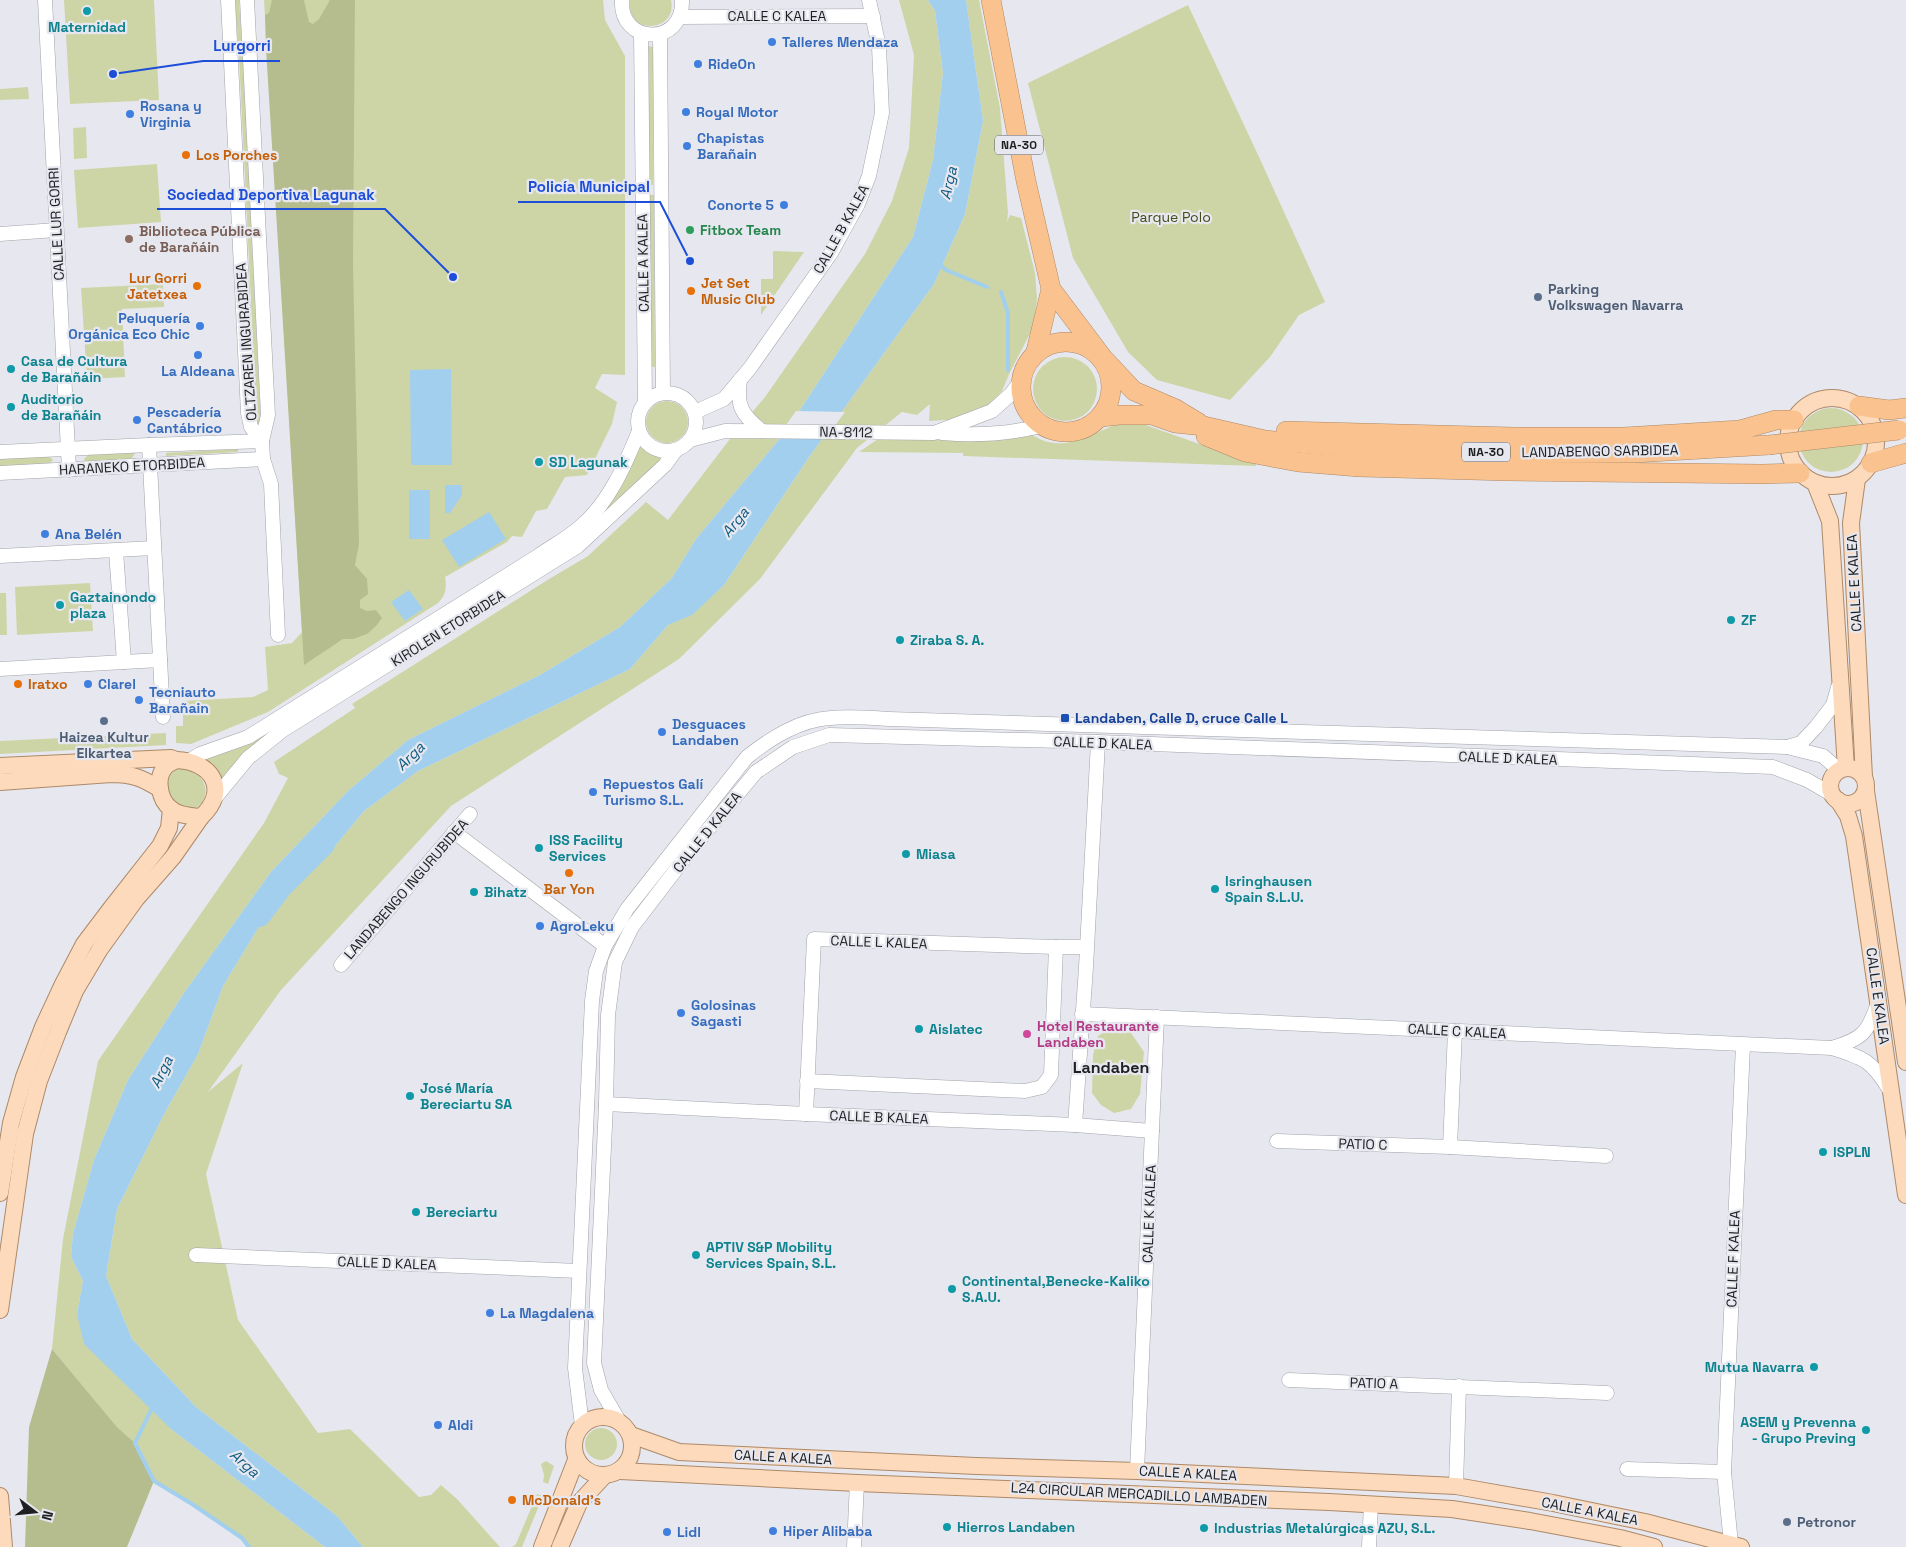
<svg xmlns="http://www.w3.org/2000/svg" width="1906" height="1547" viewBox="0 0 1906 1547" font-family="'Space Grotesk',sans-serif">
<rect width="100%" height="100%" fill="#e7e8ef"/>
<g fill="#cdd5a7">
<polygon points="64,0 154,0 159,100 70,104"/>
<polygon points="235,0 239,0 242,43 238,43"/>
<path d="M264 0H603L605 20 625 56V375L602 374 595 388 617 402 612 424 587 475 565 477 547 509 536 511 522 537 512 536 507 542 445 577C447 587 446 595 438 603L268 712 191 744 176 743V726H183V701L253 697 268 690 265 647 292 643 302 632Z"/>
<path d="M630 0H671C678 33 625 36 630 0Z"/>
<polygon points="899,0 928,0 935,11 943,73 933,160 913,237 787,430 696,539 672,578 620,627 540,675 408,740 348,791 271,872 184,993 128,1080 94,1160 73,1234 71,1257 83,1281 77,1314 171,1429 325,1547 246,1547 242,1538 154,1481 135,1443 117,1427 52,1349 63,1239 98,1061 264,823 288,778 279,774 274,762 355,708 352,704 549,579 588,556 646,502 668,520 736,431 765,397 865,254 892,201 909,148 914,55"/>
<polygon points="966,0 979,0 1000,108 1008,213 1007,222 1010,215 1021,218 1035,273 1037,298 1034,326 1010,372 1002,391 984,410 961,419 929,421 930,404 917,415 902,412 857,448 760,579 679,659 451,806 281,990 208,1092 243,1063 206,1174 238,1320 318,1433 350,1429 419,1497 431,1495 441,1485 457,1499 500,1547 363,1547 337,1516 196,1407 132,1339 106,1276 117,1209 163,1116 198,1054 223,986 263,920 287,873 330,852 364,811 418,771 630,669 668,625 692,614 724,585 809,457 934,284 965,214 983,121"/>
<polygon points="1188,5 1259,157 1325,302 1299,315 1270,357 1230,400 1157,380 1128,352 1073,258 1028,83"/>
<polygon points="647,46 654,47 653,55 653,185 649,185 649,57"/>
<polygon points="239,56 243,56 261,425 257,426"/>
<polygon points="28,87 29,99 0,100 0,89"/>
<polygon points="86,127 87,158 74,159 73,128"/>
<polygon points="157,164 161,222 78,228 74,170"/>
<polygon points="649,195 654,195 655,367 651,367"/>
<polygon points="773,251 804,252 761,315 761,279 773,279"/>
<polygon points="163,284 164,307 122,309 125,377 87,379 81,288"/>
<circle cx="1065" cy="389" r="32"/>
<circle cx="667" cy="422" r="21"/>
<circle cx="1831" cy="440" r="32"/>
<path d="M1120 423H1140L1256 464V466L963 456V453L859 452 878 439H930L969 442 1032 435C1064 455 1089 434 1120 423Z"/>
<polygon points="639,443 648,451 664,456 577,540"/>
<polygon points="238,449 238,452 166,456 166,453"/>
<path d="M129 451 135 453C129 469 100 463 85 464L84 459 91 452Z"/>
<polygon points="48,455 53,460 48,466 0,468 0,457"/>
<polygon points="90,583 93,631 17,635 15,587"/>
<polygon points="0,593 6,593 7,635 0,635"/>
<polygon points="437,625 231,768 220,780 214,767 205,758"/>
<polygon points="166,733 166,745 0,754 0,741"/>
<path d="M177 765C182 766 188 766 192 769 208 780 212 800 193 810 174 805 167 798 166 777Z"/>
<polygon points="1109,1029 1131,1033 1144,1052 1140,1094 1131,1109 1114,1113 1101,1105 1092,1093 1093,1055 1098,1036"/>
<circle cx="601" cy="1444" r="16"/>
<polygon points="546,1461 554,1466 548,1484 543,1482 544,1475 541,1464"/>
<polygon points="537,1494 543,1496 522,1547 512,1547 516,1544"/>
</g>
<g fill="#b5bd8f">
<polygon points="272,0 304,0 309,22 313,24 319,19 330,0 355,0 353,264 359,544 355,565 367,579 368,594 360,600 360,608 367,611 376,610 382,618 376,626 367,634 353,639 343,639 304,665 266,49 265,15 269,13"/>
<polygon points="52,1349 117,1427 135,1443 154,1481 127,1547 25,1547 29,1427"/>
</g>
<g fill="#a2cfed">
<polygon points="928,0 966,0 983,121 965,214 934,284 809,457 724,585 692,615 668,625 630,669 418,771 364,811 330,852 287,873 263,920 223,986 198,1054 163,1116 117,1209 106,1276 132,1339 196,1407 337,1516 363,1547 325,1547 171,1429 84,1344 77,1314 83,1281 71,1257 73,1234 94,1160 128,1080 184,993 271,872 348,791 408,740 540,675 620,627 672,578 696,539 787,430 913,237 933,160 943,73 935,11"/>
<polygon points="451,369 452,465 411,465 410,370"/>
<polygon points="445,485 462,485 462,495 450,513 445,513"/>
<rect x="409" y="490" width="21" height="49"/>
<polygon points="489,512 506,539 459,567 442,540"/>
<polygon points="409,590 423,609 405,621 391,602"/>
</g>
<polygon fill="#e7e8ef" points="796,411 845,412 825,439 776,439"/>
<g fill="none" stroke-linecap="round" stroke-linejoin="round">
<g stroke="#a2cfed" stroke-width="4">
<polyline points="938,263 946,270 987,287"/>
<polyline points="1001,292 1008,313 1008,370"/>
<polyline points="153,1406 135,1443 154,1481 192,1504 242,1538 249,1547"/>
</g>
<polyline stroke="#a2cfed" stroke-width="24" points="259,915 280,887 323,844"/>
<defs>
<g id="minor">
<polyline points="45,0 69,470"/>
<polyline points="228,0 248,413 251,427 262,441"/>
<polyline points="247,0 268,415 262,441 263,459 271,484 278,635"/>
<path d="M622 0C619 45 684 47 682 0"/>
<polyline points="680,17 873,16"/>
<polyline points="641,33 645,402"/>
<polyline points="660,34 663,392"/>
<polyline points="0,234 56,230"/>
<path d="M740 380C736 406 742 415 762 431"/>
<circle cx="667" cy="422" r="29"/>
<polyline points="695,412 724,399 750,368 831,253 858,204 869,176 882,113 879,47 869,0"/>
<path d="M942 433C976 436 1008 434 1041 426"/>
<polyline points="690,440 725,431 934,433 992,411 1011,394 1020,382"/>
<polyline points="149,445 163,717"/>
<polyline points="0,452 149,445 262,441"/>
<polyline points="0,473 263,459"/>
<polyline points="116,551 124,662"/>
<polyline points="0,556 154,548"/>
<polyline points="0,669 160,660"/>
<polyline points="1787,747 1801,743 1816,727 1833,705 1838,687"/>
<path d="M189 761 200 754 248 737 538 556C552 546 568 538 580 527 609 503 625 465 639 431"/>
<polyline points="215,798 248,758 283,730 578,546 665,465 676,450"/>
<polyline points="454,832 605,946"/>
<polyline points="341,965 470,814"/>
<path d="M1082 1014 1832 1048C1864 1058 1871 1060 1889 1089"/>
<path d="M1832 1048C1862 1039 1868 1033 1878 1003"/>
<polyline points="807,1081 1025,1091 1042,1087 1051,1075 1056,947"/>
<polyline points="606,1104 806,1114 1075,1125 1152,1131"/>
<polyline points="806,1114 814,939 1056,947 1086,947"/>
<polyline points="1075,1125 1086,967 1098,742"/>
<polyline points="1277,1141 1450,1147 1606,1156"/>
<polyline points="1450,1147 1455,1031"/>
<polyline points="196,1255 579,1271"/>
<polyline points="1289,1380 1607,1393"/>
<polyline points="619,1421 601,1390 594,1363 606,1104 608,1015 615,962 632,927 691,850 756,772 793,747 829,735 1098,742 1773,767 1807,780 1833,795"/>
<path d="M582 1425 575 1368 592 1001 596 971 605 946 627 909 747 757C771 738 799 720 830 718 850 716 870 718 889 719L1787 747 1823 756 1839 770"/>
<polyline points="1627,1469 1724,1472"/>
<polyline points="1137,1471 1157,1017"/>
<polyline points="1456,1486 1459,1386"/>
<polyline points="1731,1544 1724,1472 1743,1045"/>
<polyline points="854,1547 857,1483"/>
<polyline points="1369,1547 1371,1504"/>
</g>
<g id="major">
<circle cx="1832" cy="442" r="44"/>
<polyline points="1857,479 1851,523 1864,777"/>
<polyline points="1815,483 1830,521 1846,768"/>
<path d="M176 760C212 761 230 790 201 817 191 816 179 816 171 809 159 800 155 777 166 766 168 764 173 762 176 760Z"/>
<polyline points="0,766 171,758 176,760"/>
<circle cx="1848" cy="786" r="18"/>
<path d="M0 782 111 774C133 774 142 778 160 789"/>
<polyline points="1866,791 1906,1062"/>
<polyline points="1838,800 1848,816 1854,836 1906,1195"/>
<polyline points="0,1193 11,1123 24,1077 43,1027 62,986 84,944 112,907 160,846 169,828 171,809"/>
<polyline points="0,1310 25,1134 39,1081 58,1032 75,991 100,949 136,899 173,857 201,817"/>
<circle cx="603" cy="1446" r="29"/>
<polyline points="631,1435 679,1452 976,1466 1137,1471 1456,1486 1553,1503 1645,1522 1741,1547"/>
<polyline points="620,1471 857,1483 1329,1502 1452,1509 1530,1521 1620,1538 1654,1547"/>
<polyline points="0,1496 4,1547"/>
<polyline points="542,1547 576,1460"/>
<polyline points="560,1547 579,1503 604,1476"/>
</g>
<g id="highway">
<polyline points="991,0 1026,181 1051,289 1103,358 1134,391 1176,409 1199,423"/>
<circle cx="1066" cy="387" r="45"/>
<polyline points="1036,351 1051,289"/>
<polyline points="1859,406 1889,410 1906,408"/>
<polyline points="1101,417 1119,415 1152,415 1175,423 1204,426 1265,440 1363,449 1507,453 1634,453 1769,445"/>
<polyline points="1286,431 1515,437 1624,437 1740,430 1776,420 1794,420"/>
<polyline points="1206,436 1245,452 1298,462 1359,467 1507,471 1762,474 1800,473"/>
<polyline points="1871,463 1906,453"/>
</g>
</defs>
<use href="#minor" stroke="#a1a3a9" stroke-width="15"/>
<use href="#major" stroke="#ad8968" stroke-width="18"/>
<use href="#highway" stroke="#ad8968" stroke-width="20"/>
<use href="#minor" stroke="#fff" stroke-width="14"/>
<use href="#major" stroke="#fcdabb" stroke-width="16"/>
<use href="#highway" stroke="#fac28e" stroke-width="19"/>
<defs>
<polyline id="highway-bridge" points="1769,445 1899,430"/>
</defs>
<use href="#highway-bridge" stroke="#ad8968" stroke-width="20" stroke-linecap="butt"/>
<use href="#highway-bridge" stroke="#fac28e" stroke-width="19"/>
</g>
<g fill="#0f9aa8" stroke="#e7e8ef" stroke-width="2">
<circle cx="87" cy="11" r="5"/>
<circle cx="11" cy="369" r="5"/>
<circle cx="11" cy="407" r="5"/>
<circle cx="539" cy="462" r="5"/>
<circle cx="60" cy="605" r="5"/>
<circle cx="1731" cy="620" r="5"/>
<circle cx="900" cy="640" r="5"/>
<circle cx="539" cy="848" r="5"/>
<circle cx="906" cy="854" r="5"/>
<circle cx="1215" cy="889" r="5"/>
<circle cx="474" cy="892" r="5"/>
<circle cx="919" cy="1029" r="5"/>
<circle cx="410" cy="1096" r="5"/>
<circle cx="1823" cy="1152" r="5"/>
<circle cx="416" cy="1212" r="5"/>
<circle cx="696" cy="1255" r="5"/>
<circle cx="952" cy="1289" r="5"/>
<circle cx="1814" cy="1367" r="5"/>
<circle cx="1866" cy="1430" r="5"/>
<circle cx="947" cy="1527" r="5"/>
<circle cx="1204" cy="1528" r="5"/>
</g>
<g fill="#3f7fe0" stroke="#e7e8ef" stroke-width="2">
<circle cx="772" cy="42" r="5"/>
<circle cx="698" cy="64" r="5"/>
<circle cx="686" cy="112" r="5"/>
<circle cx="130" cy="114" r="5"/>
<circle cx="687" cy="146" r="5"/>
<circle cx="784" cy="205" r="5"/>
<circle cx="200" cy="326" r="5"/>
<circle cx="198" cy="355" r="5"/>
<circle cx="137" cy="420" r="5"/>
<circle cx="45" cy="534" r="5"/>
<circle cx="88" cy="684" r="5"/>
<circle cx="139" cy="700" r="5"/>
<circle cx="662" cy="732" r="5"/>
<circle cx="593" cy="792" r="5"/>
<circle cx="540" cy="926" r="5"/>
<circle cx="681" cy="1013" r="5"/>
<circle cx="490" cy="1313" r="5"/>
<circle cx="438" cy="1425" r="5"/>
<circle cx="773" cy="1531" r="5"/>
<circle cx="667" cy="1532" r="5"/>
</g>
<g fill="#e8710a" stroke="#e7e8ef" stroke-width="2">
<circle cx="186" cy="155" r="5"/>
<circle cx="197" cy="286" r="5"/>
<circle cx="691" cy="291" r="5"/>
<circle cx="18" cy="684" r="5"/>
<circle cx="569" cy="873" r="5"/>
<circle cx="512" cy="1500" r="5"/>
</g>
<circle fill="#2e9e5b" stroke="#e7e8ef" stroke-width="2" cx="690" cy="230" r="5"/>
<circle fill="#8d6e63" stroke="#e7e8ef" stroke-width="2" cx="129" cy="239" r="5"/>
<g fill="#5c6f8a" stroke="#e7e8ef" stroke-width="2">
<circle cx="1538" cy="297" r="5"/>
<circle cx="104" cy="721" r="5"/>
<circle cx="1787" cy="1522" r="5"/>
</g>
<rect fill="#1a4fb4" stroke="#e7e8ef" stroke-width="2" x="1060" y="713" width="10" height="10" rx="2.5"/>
<circle fill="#d1479c" stroke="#e7e8ef" stroke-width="2" cx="1027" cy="1034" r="5"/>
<g text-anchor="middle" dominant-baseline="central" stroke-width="4.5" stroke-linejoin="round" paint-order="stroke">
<g fill="#e7e8ef" stroke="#5a5b5f" stroke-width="1">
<rect x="995" y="135.5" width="48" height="19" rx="4"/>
<rect x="1462" y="442.5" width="48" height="19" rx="4"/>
</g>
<g font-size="12" font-weight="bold" fill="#1e1f21">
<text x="1019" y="145">NA-30</text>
<text x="1486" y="452">NA-30</text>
</g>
<g font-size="14" fill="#1e1f21" stroke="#e7e8ef">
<text x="777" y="16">CALLE C KALEA</text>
<text transform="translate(56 224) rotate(-93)">CALLE LUR GORRI</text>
<text transform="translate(841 229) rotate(-61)">CALLE B KALEA</text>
<text transform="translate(643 263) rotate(-91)">CALLE A KALEA</text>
<text transform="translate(246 342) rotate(-94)">OLTZAREN INGURABIDEA</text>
<text transform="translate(846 432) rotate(1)">NA-8112</text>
<text transform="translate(1600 451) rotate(-1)">LANDABENGO SARBIDEA</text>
<text transform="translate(132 466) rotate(-3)">HARANEKO ETORBIDEA</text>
<text transform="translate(1854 583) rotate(-93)">CALLE E KALEA</text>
<text transform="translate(448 628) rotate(-32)">KIROLEN ETORBIDEA</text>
<text transform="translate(1103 743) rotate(2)">CALLE D KALEA</text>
<text transform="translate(1508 758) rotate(2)">CALLE D KALEA</text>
<text transform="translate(707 832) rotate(-51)">CALLE D KALEA</text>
<text transform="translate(406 889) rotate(-49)">LANDABENGO INGURUBIDEA</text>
<text transform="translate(879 942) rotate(2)">CALLE L KALEA</text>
<text transform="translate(1878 996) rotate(82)">CALLE E KALEA</text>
<text transform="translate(1457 1031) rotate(3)">CALLE C KALEA</text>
<text transform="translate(879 1117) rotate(2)">CALLE B KALEA</text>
<text transform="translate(1363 1144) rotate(2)">PATIO C</text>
<text transform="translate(1149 1214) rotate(-88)">CALLE K KALEA</text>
<text transform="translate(1733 1259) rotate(-88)">CALLE F KALEA</text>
<text transform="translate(387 1263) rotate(2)">CALLE D KALEA</text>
<text transform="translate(1374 1383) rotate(2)">PATIO A</text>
<text transform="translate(783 1457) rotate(3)">CALLE A KALEA</text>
<text transform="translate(1188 1473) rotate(3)">CALLE A KALEA</text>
<text transform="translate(1139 1494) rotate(3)">L24 CIRCULAR MERCADILLO LAMBADEN</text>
<text transform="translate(1590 1511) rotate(11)">CALLE A KALEA</text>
</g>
<g font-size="14" font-weight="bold" fill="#0d838f" stroke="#e7e8ef" text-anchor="start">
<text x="87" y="27" text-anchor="middle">Maternidad</text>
<text x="21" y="361">Casa de Cultura<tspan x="21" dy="16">de Barañáin</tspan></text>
<text x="21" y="399">Auditorio<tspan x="21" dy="16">de Barañáin</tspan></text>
<text x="549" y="462">SD Lagunak</text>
<text x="70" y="597">Gaztainondo<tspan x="70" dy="16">plaza</tspan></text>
<text x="1741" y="620">ZF</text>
<text x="910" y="640">Ziraba S. A.</text>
<text x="549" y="840">ISS Facility<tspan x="549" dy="16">Services</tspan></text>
<text x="916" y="854">Miasa</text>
<text x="1225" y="881">Isringhausen<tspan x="1225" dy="16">Spain S.L.U.</tspan></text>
<text x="484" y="892">Bihatz</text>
<text x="929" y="1029">Aislatec</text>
<text x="420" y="1088">José María<tspan x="420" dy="16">Bereciartu SA</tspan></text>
<text x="1833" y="1152">ISPLN</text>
<text x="426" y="1212">Bereciartu</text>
<text x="706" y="1247">APTIV S&amp;P Mobility<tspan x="706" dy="16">Services Spain, S.L.</tspan></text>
<text x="962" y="1281">Continental,Benecke-Kaliko<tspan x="962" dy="16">S.A.U.</tspan></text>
<text x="1804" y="1367" text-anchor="end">Mutua Navarra</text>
<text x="1856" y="1422" text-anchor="end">ASEM y Prevenna<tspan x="1856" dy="16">- Grupo Preving</tspan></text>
<text x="957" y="1527">Hierros Landaben</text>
<text x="1214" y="1528">Industrias Metalúrgicas AZU, S.L.</text>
</g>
<g font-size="14" font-weight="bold" fill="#366cbe" stroke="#e7e8ef" text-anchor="start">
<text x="782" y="42">Talleres Mendaza</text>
<text x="708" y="64">RideOn</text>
<text x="140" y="106">Rosana y<tspan x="140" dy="16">Virginia</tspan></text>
<text x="696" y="112">Royal Motor</text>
<text x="697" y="138">Chapistas<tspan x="697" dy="16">Barañain</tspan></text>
<text x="774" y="205" text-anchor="end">Conorte 5</text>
<text x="190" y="318" text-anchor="end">Peluquería<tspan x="190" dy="16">Orgánica Eco Chic</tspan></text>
<text x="198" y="371" text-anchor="middle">La Aldeana</text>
<text x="147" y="412">Pescadería<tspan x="147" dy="16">Cantábrico</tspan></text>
<text x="55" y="534">Ana Belén</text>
<text x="98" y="684">Clarel</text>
<text x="149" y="692">Tecniauto<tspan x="149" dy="16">Barañain</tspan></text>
<text x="672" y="724">Desguaces<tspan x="672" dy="16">Landaben</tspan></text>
<text x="603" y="784">Repuestos Galí<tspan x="603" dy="16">Turismo S.L.</tspan></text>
<text x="550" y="926">AgroLeku</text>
<text x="691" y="1005">Golosinas<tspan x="691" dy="16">Sagasti</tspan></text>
<text x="500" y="1313">La Magdalena</text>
<text x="448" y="1425">Aldi</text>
<text x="783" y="1531">Hiper Alibaba</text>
<text x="677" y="1532">Lidl</text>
</g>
<g font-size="14" font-weight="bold" fill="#c56008" stroke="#e7e8ef" text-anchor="start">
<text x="196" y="155">Los Porches</text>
<text x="187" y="278" text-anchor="end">Lur Gorri<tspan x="187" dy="16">Jatetxea</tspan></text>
<text x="701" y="283">Jet Set<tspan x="701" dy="16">Music Club</tspan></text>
<text x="28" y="684">Iratxo</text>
<text x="569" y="889" text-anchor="middle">Bar Yon</text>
<text x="522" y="1500">McDonald's</text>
</g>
<g font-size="14" fill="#454c17" stroke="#e7e8ef">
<text x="1171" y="217">Parque Polo</text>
</g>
<g font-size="14" font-weight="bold" fill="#27864d" stroke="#e7e8ef" text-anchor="start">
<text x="700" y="230">Fitbox Team</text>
</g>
<g font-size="14" font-weight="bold" fill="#785e54" stroke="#e7e8ef" text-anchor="start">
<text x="139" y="231">Biblioteca Pública<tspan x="139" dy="16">de Barañáin</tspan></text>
</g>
<g font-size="14" font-weight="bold" fill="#4e5e75" stroke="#e7e8ef" text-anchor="start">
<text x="1548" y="289">Parking<tspan x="1548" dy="16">Volkswagen Navarra</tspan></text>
<text x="104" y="737" text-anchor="middle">Haizea Kultur<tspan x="104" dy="16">Elkartea</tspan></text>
<text x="1797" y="1522">Petronor</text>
</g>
<g font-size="14" font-weight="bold" fill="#164399" stroke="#e7e8ef" text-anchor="start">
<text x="1075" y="718">Landaben, Calle D, cruce Calle L</text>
</g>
<g font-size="14" font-weight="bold" fill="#b23c85" stroke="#e7e8ef" text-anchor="start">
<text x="1037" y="1026">Hotel Restaurante<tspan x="1037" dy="16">Landaben</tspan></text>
</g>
<g font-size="15" font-style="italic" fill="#0e5b82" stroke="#e7e8ef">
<text transform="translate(948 183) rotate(-77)">Arga</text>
<text transform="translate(735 522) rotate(-51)">Arga</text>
<text transform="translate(410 756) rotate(-45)">Arga</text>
<text transform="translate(161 1072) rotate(-64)">Arga</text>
<text transform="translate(245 1463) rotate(42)">Arga</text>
</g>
<g font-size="16" font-weight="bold" fill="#1e1f21" stroke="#e7e8ef">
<text x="1111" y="1067">Landaben</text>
</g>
</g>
<path fill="none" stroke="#1d4ed8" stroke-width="2" d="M113 74L203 61H280M690 261L660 202H518M453 277L385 209H157"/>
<g fill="#1d4ed8" stroke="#e7e8ef" stroke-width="2">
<circle cx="113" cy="74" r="5"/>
<circle cx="690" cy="261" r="5"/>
<circle cx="453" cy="277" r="5"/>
</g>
<g font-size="15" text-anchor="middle" font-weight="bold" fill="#1d4ed8" stroke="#e7e8ef" stroke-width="4.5" stroke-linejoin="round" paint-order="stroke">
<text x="242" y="51">Lurgorri</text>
<text x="589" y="192">Policía Municipal</text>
<text x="271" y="200">Sociedad Deportiva Lagunak</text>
</g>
<g transform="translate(35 1512) rotate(106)" stroke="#e7e8ef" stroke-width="4" paint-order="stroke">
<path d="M0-4L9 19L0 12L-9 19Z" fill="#1e1f21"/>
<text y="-8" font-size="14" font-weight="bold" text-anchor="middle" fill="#1e1f21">N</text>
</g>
</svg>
